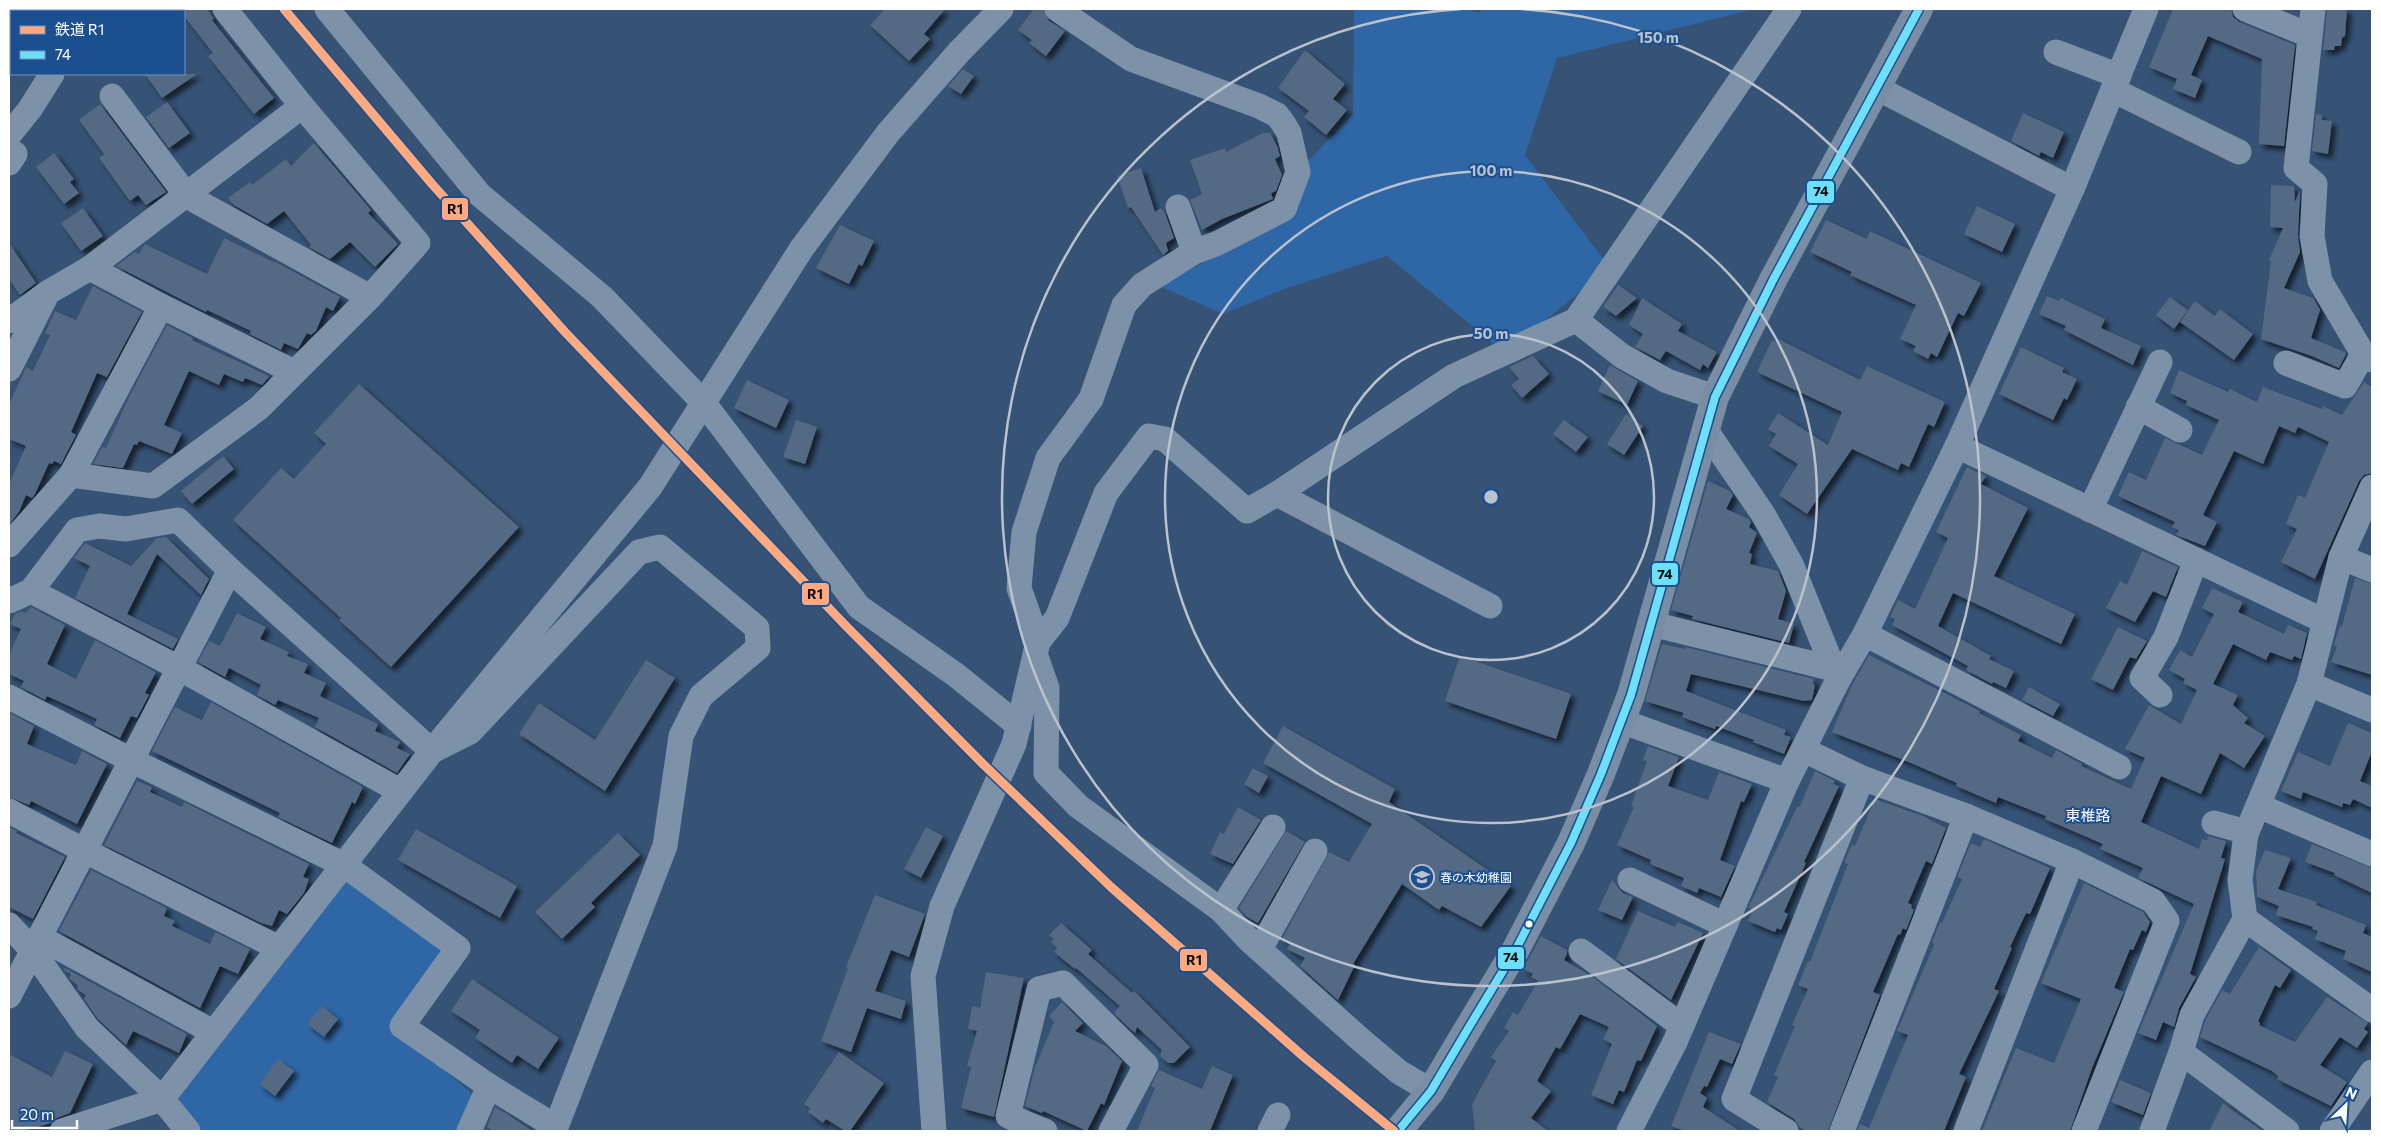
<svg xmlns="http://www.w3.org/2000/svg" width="2381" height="1140" viewBox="0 0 2381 1140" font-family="Commissioner,'Noto Sans JP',sans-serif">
<defs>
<filter id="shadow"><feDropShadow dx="4.5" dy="4.5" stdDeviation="2.5" flood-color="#0009"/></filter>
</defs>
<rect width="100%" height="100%" fill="#365274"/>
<g fill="#2f66a5">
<polygon points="1354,9 1470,9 1479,13 1482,9 1755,9 1557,58 1525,155 1610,268 1505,353 1387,256 1290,287 1223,314 1157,285 1284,223 1305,164 1353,115"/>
<polygon points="344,865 440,947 439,964 403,1013 389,1022 472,1094 456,1131 202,1131 186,1121 175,1085"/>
</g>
<g fill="#526984" filter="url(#shadow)">
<polygon points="178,9 207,9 214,19 212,20 274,98 254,114 208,56 213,53 184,16 184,11"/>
<polygon points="885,9 945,9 924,34 930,39 909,61 870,25"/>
<polygon points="1034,9 1043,9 1049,21 1065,31 1046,56 1029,43 1032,40 1018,30"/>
<polygon points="2173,9 2231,9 2233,17 2239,22 2295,45 2284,146 2259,144 2262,59 2208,36 2191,75 2202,80 2195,98 2173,89 2177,79 2149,67"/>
<polygon points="2327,9 2347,9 2345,36 2342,38 2341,46 2335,46 2334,50 2323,50"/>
<polygon points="1305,50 1345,84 1333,99 1347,110 1326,135 1304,117 1309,111 1278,88"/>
<polygon points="963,69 974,76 961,94 948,86"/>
<polygon points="145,74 197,74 162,98"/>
<polygon points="167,102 190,133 169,148 146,117"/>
<polygon points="100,104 166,192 146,205 138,195 130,201 99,158 104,154 79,120"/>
<polygon points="2023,113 2064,132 2053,158 2041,152 2039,156 2011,141"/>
<polygon points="2316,114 2322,115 2322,120 2332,121 2328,154 2312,151"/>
<polygon points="1263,133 1270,133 1277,146 1280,156 1275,159 1282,175 1276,191 1271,193 1273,199 1222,219 1202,230 1190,200 1202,194 1190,160 1225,148 1226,152"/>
<polygon points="314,143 371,210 368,213 398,244 375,267 350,242 330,259 309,247 311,245 284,211 267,224 234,205 228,198 250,182 252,185 286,159 291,166"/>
<polygon points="54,153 74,179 70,182 79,193 64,204 36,167"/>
<polygon points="1141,168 1155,212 1161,208 1165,213 1174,238 1166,243 1168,251 1163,255 1131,207 1128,208 1117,176"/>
<polygon points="2271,185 2294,186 2295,202 2300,190 2298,235 2300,252 2284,288 2313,298 2320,310 2311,338 2345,352 2346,354 2339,368 2312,356 2261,339 2271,261 2269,260 2283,228 2270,227"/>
<polygon points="1977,206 2015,224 2002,252 1964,234"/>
<polygon points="83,208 103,236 81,251 61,223"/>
<polygon points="1826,220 1867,239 1870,231 1981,283 1964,316 1958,313 1937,357 1931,353 1928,359 1913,351 1916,346 1900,339 1916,305 1850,275 1852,272 1810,252"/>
<polygon points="840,225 874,241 862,266 859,264 849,284 816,268"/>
<polygon points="224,238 276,263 274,261 340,297 333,311 326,307 316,331 311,335 307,333 298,349 284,343 281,350 250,334 251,331 207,310 206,312 116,266 135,252 139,254 145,244 207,274"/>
<polygon points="9,243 36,283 20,295 9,279"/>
<polygon points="1618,285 1637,298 1616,316 1603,307"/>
<polygon points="93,286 142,312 107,377 97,373 71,432 76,435 61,464 54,461 52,464 49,463 35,494 32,498 26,495 19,512 9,524 9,484 26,446 9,439 9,405 26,367 33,371 50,335 45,333 55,311 76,320"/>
<polygon points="2047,296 2059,301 2061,298 2105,319 2101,328 2141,346 2133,365 2064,330 2066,326 2039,314"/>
<polygon points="2170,297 2188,310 2174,329 2156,315"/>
<polygon points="1642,298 1682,324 1678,331 1717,352 1708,368 1703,364 1700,370 1666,351 1660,360 1635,347 1643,334 1629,325"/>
<polygon points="2195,301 2215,316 2220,309 2253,334 2234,360 2180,322"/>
<polygon points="167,325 193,338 192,340 269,376 268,378 262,385 245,378 243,382 224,374 219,385 189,371 164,425 182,433 172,454 139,441 137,445 134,444 123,468 93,464 102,447 106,448 129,397"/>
<polygon points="1778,339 1860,380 1867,366 1945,402 1934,427 1928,424 1909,467 1901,463 1898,470 1852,449 1807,514 1779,495 1798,464 1769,446 1776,434 1768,429 1778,413 1828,445 1842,412 1757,372 1772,340 1776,342"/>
<polygon points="2021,347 2064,368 2062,372 2077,379 2067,400 2064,398 2053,420 1999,394"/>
<polygon points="1533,356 1549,374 1522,398 1511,385 1519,379 1509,367"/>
<polygon points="1610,365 1638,381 1627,405 1598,391"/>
<polygon points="2179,370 2228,392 2230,389 2257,402 2263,387 2322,409 2323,406 2342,415 2364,382 2372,387 2372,473 2364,475 2359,481 2315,579 2281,562 2297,529 2286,524 2298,495 2305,498 2329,442 2298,427 2295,433 2279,426 2263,464 2234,451 2203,515 2217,522 2205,546 2176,535 2179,530 2172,527 2175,522 2118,496 2129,472 2146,480 2165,438 2202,455 2219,420 2186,405 2187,401 2170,393"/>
<polygon points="747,380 789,400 776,428 734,408"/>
<polygon points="359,384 519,527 391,667 339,620 341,618 233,520 281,468 294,479 326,444 314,433"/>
<polygon points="1626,414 1643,426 1624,455 1607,444"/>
<polygon points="796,420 817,427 805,464 783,457"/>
<polygon points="1564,420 1588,437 1576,452 1553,434"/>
<polygon points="223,456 234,469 192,504 181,491"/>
<polygon points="1967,467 1986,476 1981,484 2028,508 1994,576 2075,614 2061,644 1953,593 1938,626 1991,656 1989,659 2014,671 2006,688 1993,682 1992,684 1966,670 1968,666 1892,625 1895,619 1890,617 1898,600 1915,609 1948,538 1936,532"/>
<polygon points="1708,481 1730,491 1733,495 1726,509 1749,519 1751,523 1749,527 1757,533 1749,553 1752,554 1750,564 1778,571 1786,591 1778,619 1794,624 1789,643 1692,619 1693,616 1671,610"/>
<polygon points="166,537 209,579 201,595 157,554 127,614 178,639 173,649 75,598 90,566 74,558 85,543 131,566 157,538"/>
<polygon points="2142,551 2178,567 2166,597 2153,591 2135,622 2106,608 2120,581 2127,585"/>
<polygon points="2355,578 2372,584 2372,675 2331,662 2337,647 2334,645 2335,641 2340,626 2342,626"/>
<polygon points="2212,588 2243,602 2238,612 2284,634 2288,625 2307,633 2301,659 2294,656 2292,660 2270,652 2266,660 2233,644 2213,684 2238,695 2233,705 2248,718 2244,723 2265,736 2244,768 2220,753 2201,794 2161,776 2141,822 2199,849 2202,839 2207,840 2208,836 2226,841 2221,858 2225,859 2190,974 2196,977 2179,1008 2174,1027 2163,1022 2156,1040 2138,1033 2194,904 2138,878 2143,868 2100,849 2103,844 2045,819 2046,816 1998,797 1996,803 1956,786 1957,783 1911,763 1832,732 1851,687 1869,655 1980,711 1979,713 2021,735 2018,741 2052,758 2056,750 2082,764 2081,766 2131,789 2145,758 2125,749 2149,705 2181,724 2197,690 2183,683 2185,679 2169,670 2180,650 2192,657 2214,614 2202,608"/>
<polygon points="31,607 65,625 47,664 76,679 95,640 156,672 145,693 149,695 137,718 131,716 120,738 94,725 97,719 47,696 45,700 21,687 24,681 9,674 9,655 21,629 10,624 15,614 21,611 26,613"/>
<polygon points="237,613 266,627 260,639 289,652 287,656 308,664 304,673 326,683 320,696 378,724 375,731 400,742 397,748 410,754 397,773 315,727 319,718 278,700 275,705 257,695 261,685 229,668 225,677 198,662 209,641 220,646"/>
<polygon points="2118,627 2147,641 2136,659 2130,657 2113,690 2091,679"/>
<polygon points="1662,644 1685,649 1685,647 1814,679 1813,684 1815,685 1812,700 1804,701 1691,674 1686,691 1786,730 1784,735 1791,737 1784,754 1753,742 1754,740 1716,726 1715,729 1682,717 1684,713 1645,701"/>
<polygon points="1460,656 1571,694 1556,739 1445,701"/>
<polygon points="646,660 675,678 605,791 519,734 539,703 595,740"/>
<polygon points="2029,687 2060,704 2053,716 2022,700"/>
<polygon points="211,702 363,787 355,804 352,802 332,843 278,817 280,813 152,751 175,707 202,720"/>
<polygon points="10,713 34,726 27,744 76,765 82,751 107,764 77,824 31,801 29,805 9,797"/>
<polygon points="2348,723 2372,733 2372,751 2360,781 2372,786 2372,808 2353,799 2350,805 2343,803 2342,807 2303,792 2301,799 2281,791 2298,752 2330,766"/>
<polygon points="1283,726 1395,789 1389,802 1511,886 1481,927 1442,906 1439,910 1402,884 1353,964 1355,965 1338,1000 1300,966 1305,958 1287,949 1290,943 1282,939 1329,852 1349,862 1372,824 1263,763"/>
<polygon points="1648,746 1679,757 1668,786 1708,800 1719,772 1752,784 1744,802 1741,801 1720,860 1735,866 1721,897 1699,888 1697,893 1681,886 1684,878 1650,864 1651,860 1617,845 1634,807 1631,806 1647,761 1643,760"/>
<polygon points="1253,768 1268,776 1259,793 1244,784"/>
<polygon points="1815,771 1835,781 1833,784 1839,786 1804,862 1806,863 1784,912 1788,914 1781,930 1777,928 1775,932 1748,921 1753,910 1748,908 1797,807 1800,806"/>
<polygon points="137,781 152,787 150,792 182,807 184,802 309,864 303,877 309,879 304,893 287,914 279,910 272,926 261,923 104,845"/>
<polygon points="1875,799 1923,816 1946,828 1932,864 1926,861 1908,903 1912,905 1911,908 1914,910 1906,930 1903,928 1900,935 1898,934 1873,992 1880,995 1828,1131 1807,1131 1800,1128 1794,1119 1767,1102 1778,1077 1774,1075 1795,1026 1792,1025 1808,989 1798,985 1808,961 1810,962 1848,864 1844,862 1852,845 1855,846"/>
<polygon points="1238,807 1261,820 1233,864 1210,854 1220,832 1224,834"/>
<polygon points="9,827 17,831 16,833 65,857 33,919 9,907"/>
<polygon points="926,827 943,836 921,878 904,869"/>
<polygon points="416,829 517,886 500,918 398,860"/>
<polygon points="1286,831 1305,842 1258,923 1247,917 1239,908"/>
<polygon points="618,833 640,855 591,903 595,907 562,939 535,912"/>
<polygon points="1984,839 2050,868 2030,914 2026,913 2010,947 2012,948 1994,989 1999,991 1959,1074 1966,1077 1944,1131 1857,1131 1860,1124 1869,1128 1908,1035 1897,1031 1934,945 1932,942 1940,922 1942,923 1962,879 1957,877 1971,843 1980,847"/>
<polygon points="2312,844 2372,868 2372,893 2334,875 2335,873 2305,862"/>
<polygon points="2265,850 2291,858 2278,889 2317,902 2316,905 2366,925 2363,933 2372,937 2372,972 2343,959 2346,951 2315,939 2318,931 2312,929 2313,927 2276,915 2279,906 2257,897 2256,872"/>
<polygon points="91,870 167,908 164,916 175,921 172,926 210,944 215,932 250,949 238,974 220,966 200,1008 59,931"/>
<polygon points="1612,880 1623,893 1633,897 1622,920 1598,910"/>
<polygon points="2084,883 2143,912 2150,922 2146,932 2142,930 2133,950 2130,949 2114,988 2124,992 2092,1068 2070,1131 1982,1131 2016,1048 2054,1063 2081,999 2041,983"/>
<polygon points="875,895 925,914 909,957 891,950 875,991 906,1001 901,1019 867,1008 851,1052 821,1041 848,968 846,967"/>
<polygon points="1638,911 1675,927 1678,922 1703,933 1671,1000 1616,959"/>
<polygon points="1061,923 1092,950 1088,954 1132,993 1134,991 1190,1047 1174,1063 1168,1063 1160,1056 1162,1050 1137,1027 1135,1033 1126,1025 1114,1013 1120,1006 1076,968 1075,969 1054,952 1057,948 1051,942 1054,939 1049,935"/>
<polygon points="1541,936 1567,950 1567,954 1564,960 1593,977 1657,1026 1641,1061 1637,1060 1624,1092 1619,1090 1613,1104 1591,1095 1612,1044 1603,1039 1609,1027 1580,1014 1560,1049 1556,1047 1537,1081 1551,1091 1531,1118 1548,1131 1475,1131 1472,1104 1496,1061 1491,1057 1509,1031 1504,1028 1513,1012 1518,1015 1538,981 1531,977 1533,974 1523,969"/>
<polygon points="2259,947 2291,970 2280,988 2275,985 2258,1021 2260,1023 2259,1025 2295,1042 2327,997 2368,1023 2364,1029 2368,1032 2357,1048 2340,1037 2320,1065 2347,1082 2331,1106 2277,1079 2278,1076 2272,1071 2200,1037 2205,1021 2222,990 2230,994"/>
<polygon points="65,968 187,1034 179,1053 133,1031 126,1045 98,1019 84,999 86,995 78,990 77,985 69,978 71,974 64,970"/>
<polygon points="986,972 1024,978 994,1117 961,1108 971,1067 967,1066 977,1031 968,1029 972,1006 980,1008"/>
<polygon points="472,979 559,1038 538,1069 517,1055 512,1063 475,1038 480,1030 451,1011"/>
<polygon points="1062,1002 1083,1023 1075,1031 1106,1046 1122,1061 1104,1105 1101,1103 1087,1131 1043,1111 1042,1113 1025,1106 1035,1067 1054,1022 1049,1016"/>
<polygon points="322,1006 338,1019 324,1037 307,1024"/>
<polygon points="1709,1032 1741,1044 1732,1064 1720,1059 1707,1087 1704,1086 1700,1093 1707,1098 1703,1107 1740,1131 1685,1131 1671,1126"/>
<polygon points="65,1051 93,1064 70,1113 57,1118 51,1123 23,1131 9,1131 9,1054 52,1077"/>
<polygon points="839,1052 884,1083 850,1131 845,1131 826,1119 823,1123 808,1112 810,1108 804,1104"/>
<polygon points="278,1059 294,1071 275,1096 259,1084"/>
<polygon points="1212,1066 1233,1075 1210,1131 1137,1131 1155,1088 1151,1086 1159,1070 1202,1089"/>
<polygon points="2120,1080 2151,1093 2143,1115 2111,1102"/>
<polygon points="2223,1103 2239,1115 2263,1131 2209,1131"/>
<polygon points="495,1107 506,1113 532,1131 493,1131 487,1127"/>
</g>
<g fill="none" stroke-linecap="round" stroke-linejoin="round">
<g stroke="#7d92a8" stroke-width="25">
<polyline points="327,9 479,194 602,297 703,402 859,607 956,675 1019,726"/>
<polyline points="2245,9 2309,35"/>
<polyline points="2313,9 2296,168 2315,184 2312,236 2320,281 2363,354 2372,360"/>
<polyline points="92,11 94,9"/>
<polyline points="9,19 11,22"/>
<polyline points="2056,52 2119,76"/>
<polyline points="1877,88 2072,189"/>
<polyline points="2113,90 2239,152"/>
<polyline points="112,96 187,196 370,297"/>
<polyline points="9,135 30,109 52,74"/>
<polyline points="9,150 15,154 9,163"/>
<polyline points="1178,207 1194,252"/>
<polyline points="90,268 161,306 294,372"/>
<polyline points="1576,320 1622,356 1667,381 1715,397"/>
<polyline points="9,321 47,293 90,268 302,106 225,9"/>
<polyline points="2286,363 2345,386 2363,354"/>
<polyline points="9,369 45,298"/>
<polyline points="2138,407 2180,430"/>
<polyline points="1705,429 1763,514 1791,564 1838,680"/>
<polyline points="1957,446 2324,621"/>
<polyline points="71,475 153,486 259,408 370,297 418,243 302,106"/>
<polyline points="1277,494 1490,606"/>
<polyline points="2090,510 2160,362"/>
<polyline points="9,545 71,475 161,306"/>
<polyline points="2341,557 2372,570"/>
<polyline points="31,591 179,668 400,791"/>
<polyline points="9,601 31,591 77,530 99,526 126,529 178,520 230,570 432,751 470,732 639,552 660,547 757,628 758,648 701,696 681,736 665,846 556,1127 489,1086 402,1026 458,948 344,865 131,760 9,697"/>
<polyline points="1652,624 1834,669"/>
<polyline points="1865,634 2119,767"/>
<polyline points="1038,642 1057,618 1106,493 1149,436 1165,439 1247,511 1277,494 1454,376 1576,320 1789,9"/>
<polyline points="1035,654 1047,688 1046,773 1078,806 1221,910 1249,940 1361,1040 1399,1072 1431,1091"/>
<polyline points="2309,684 2372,710"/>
<polyline points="2160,695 2142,678 2166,637 2196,560"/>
<polyline points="1621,721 1787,781"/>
<polyline points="1804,750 1862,778 1966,816 2072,861 2153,901 2167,921 2084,1131"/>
<polyline points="2259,806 2372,854"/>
<polyline points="9,811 85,851 279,948"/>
<polyline points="2214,823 2247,832"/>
<polyline points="1630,880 1725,925"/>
<polyline points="1221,910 1273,827"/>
<polyline points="2245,919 2372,1010"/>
<polyline points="9,925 32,950 87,1028 162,1099 188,1131"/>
<polyline points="39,937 213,1032"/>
<polyline points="1260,949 1315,851"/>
<polyline points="1581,951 1682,1026"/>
<polyline points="9,996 230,570"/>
<polyline points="2181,1052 2287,1131"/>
<polyline points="62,1131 162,1099 432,751 650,487 802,248 888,133 959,52 1001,9"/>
<polyline points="469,1131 489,1086"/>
<polyline points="934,1131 923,976 942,906 1014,744 1038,642 1019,588 1024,532 1048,458 1091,399 1124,305 1142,285 1194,252 1218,243 1284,209 1298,172 1289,133 1283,123 1277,115 1259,106 1131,59 1057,9"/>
<polyline points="1045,1131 1008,1116 1039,989 1063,983 1146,1065 1111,1131"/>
<polyline points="1270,1131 1278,1115"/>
<polyline points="1629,1131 1675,1042 1787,781 1838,680 1865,634 1957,446 2072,189 2146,9"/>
<polyline points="1786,1131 1734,1099 1862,778"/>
<polyline points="1842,1131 1966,816"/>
<polyline points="1966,1131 2072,861"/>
<polyline points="2152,1131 2181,1052 2192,1015 2245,919 2240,880 2246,834 2309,684 2341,557 2372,487"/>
<polyline points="2332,1131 2372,1072"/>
</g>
<polyline stroke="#798da4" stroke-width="28" points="1398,1131 1431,1091 1469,1027 1515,951 1571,843 1601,774 1631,695 1715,397 1773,280 1919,9"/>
<defs>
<polyline id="bus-1" points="1398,1131 1431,1091 1469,1027 1515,951 1571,843 1601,774 1631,695 1715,397 1773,280 1919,9"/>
</defs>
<use href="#bus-1" stroke="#1b4f8f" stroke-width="11"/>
<use href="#bus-1" stroke="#6ddff8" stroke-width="8"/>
<defs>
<polyline id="rail-1" points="284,9 432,184 565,332 847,627 983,764 1111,887 1304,1057 1394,1131"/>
</defs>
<use href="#rail-1" stroke="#1b4f8f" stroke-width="12"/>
<use href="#rail-1" stroke="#ffa980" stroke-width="9"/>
</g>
<g fill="none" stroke="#b9c2ce" stroke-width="2.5">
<circle cx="1491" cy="497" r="163"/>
<circle cx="1491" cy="497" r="326"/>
<path d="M1521 9A489 489 0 1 1 1461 9"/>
</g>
<defs>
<symbol id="school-ring" viewBox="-11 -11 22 22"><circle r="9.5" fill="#1b4f8f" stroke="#b9c2ce" stroke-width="1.5"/><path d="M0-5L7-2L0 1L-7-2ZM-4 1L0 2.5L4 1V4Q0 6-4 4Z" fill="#b9c2ce"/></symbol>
</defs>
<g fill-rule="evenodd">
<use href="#school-ring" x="1408" y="863" width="28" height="28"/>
</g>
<circle fill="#fff" stroke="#1b4f8f" stroke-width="2" cx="1529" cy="924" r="4.5"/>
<g text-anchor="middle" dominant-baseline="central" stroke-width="4" stroke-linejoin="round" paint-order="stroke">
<g font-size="12" fill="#fff" stroke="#1b4f8f" text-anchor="start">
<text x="1440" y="877">春の木幼稚園</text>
</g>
<g font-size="15" fill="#fff" stroke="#1b4f8f">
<text x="2088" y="815">東椎路</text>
</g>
</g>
<circle cx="1491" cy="497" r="8" fill="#b9c2ce" stroke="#1b4f8f" stroke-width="2.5"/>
<g font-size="15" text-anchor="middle" font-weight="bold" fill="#b9c2ce" stroke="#1b4f8f" stroke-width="4" stroke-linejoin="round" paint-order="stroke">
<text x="1658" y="43">150 m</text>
<text x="1491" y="176">100 m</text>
<text x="1491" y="339">50 m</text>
</g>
<g stroke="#1b4f8f" stroke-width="2">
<rect x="1806" y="180" width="29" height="24" rx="5" fill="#6ddff8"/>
<rect x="441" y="197" width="28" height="24" rx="5" fill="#ffa980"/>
<rect x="1651" y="562" width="28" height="24" rx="5" fill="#6ddff8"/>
<rect x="801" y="582" width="29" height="24" rx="5" fill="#ffa980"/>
<rect x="1497" y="946" width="28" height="24" rx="5" fill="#6ddff8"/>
<rect x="1179" y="948" width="29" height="24" rx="5" fill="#ffa980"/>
</g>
<g font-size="14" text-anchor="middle" font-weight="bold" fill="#111">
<text x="1821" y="196">74</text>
<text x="455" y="214">R1</text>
<text x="1665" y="579">74</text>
<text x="815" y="599">R1</text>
<text x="1511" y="962">74</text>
<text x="1194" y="965">R1</text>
</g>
<rect width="2381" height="1140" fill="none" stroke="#ffffff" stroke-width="20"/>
<rect x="10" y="10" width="175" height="65" fill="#1b4f8f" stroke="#7695bc"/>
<rect x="20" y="26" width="25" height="8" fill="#ffa980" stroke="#7695bc"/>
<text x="55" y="35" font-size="15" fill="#ffffff">鉄道 R1</text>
<rect x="20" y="51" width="25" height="8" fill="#6ddff8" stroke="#7695bc"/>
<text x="55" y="60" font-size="15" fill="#ffffff">74</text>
<g transform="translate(2346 1105) rotate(25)" stroke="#1b4f8f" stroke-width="4" paint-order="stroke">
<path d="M0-4L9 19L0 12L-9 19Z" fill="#ffffff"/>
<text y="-8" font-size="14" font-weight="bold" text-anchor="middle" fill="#ffffff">N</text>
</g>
<path d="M12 1120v8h65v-8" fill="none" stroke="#ffffff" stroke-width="2.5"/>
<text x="20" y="1120" font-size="15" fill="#ffffff" stroke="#1b4f8f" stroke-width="4" paint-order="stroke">20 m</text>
</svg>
